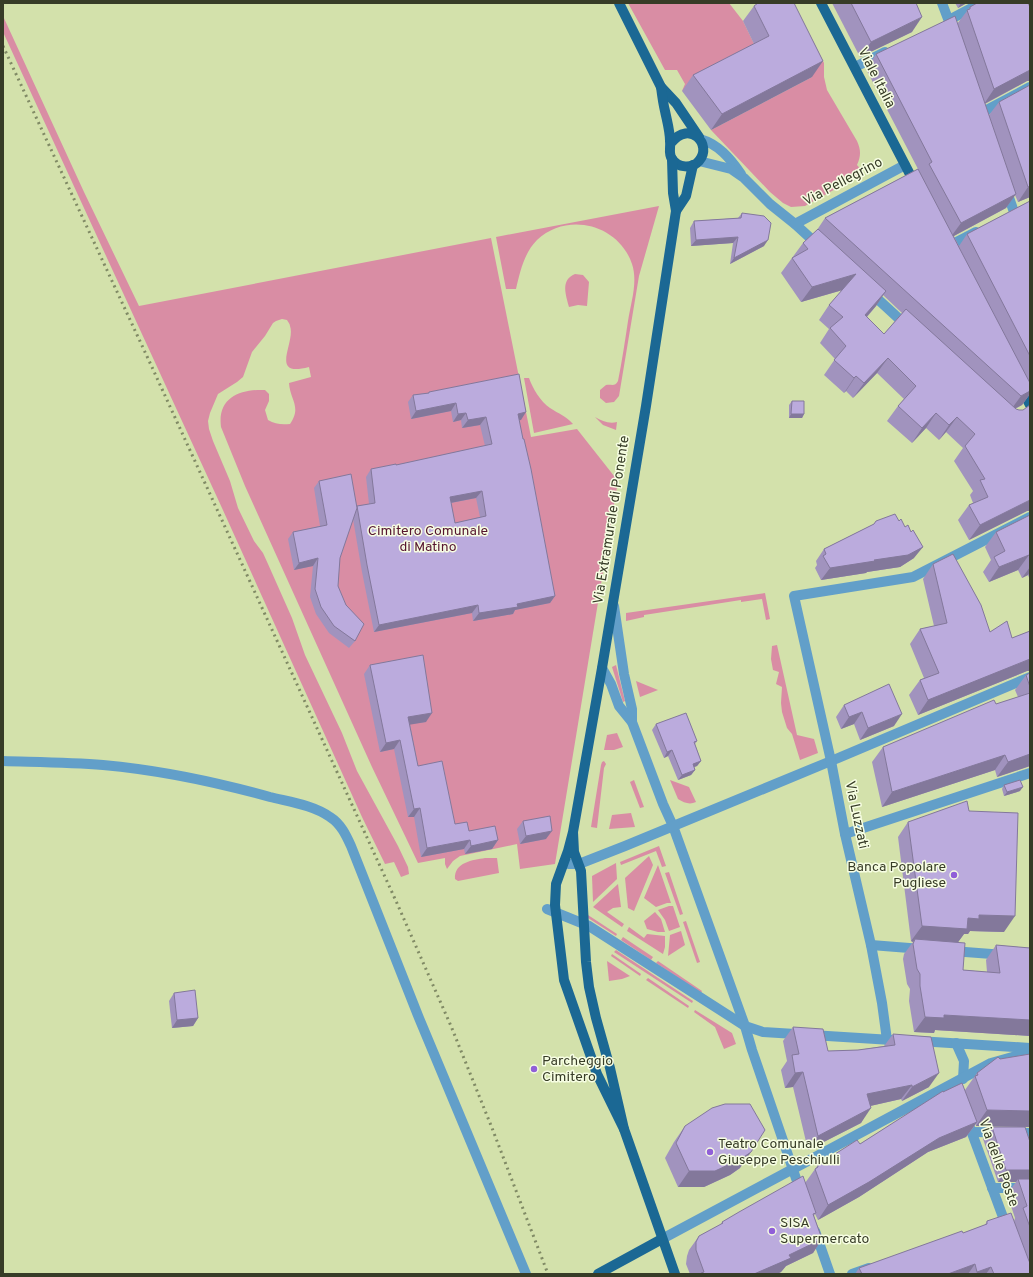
<svg xmlns="http://www.w3.org/2000/svg" width="1033" height="1277" viewBox="0 0 1033 1277" font-family="Overpass,sans-serif">
<rect width="100%" height="100%" fill="#d3e1ab"/>
<g fill="#d98da4">
<polygon points="628,3 729,3 743,21 758,52 682,91 685,84 677,70 665,70"/>
<path d="M3 16 84 192 139 306 491 238 531 437 577 429 618 481 555 864 520 869 517 844 460 856 453 861 447 869 445 864V858L418 863 372 767 245 486 221 427C217 397 241 389 265 390L269 394V401L265 410 268 420C275 424 281 425 290 424 302 407 290 400 289 383L311 377 309 367C268 378 296 343 290 326 290 324 288 322 287 320L282 319 276 321 273 323 265 336 252 352 243 377 237 382 218 394 210 413 208 421 209 429 213 441 230 481 238 508 254 541 263 553 268 564 292 618 305 655 342 733 357 771 398 846 408 867 409 874 401 877 394 862 385 864 362 817 222 508 3 32Z"/>
<path d="M810 35 824 63V77L827 90 857 141C861 150 861 156 857 165L864 173 805 206 791 207 783 203 770 192 711 130 812 77Z"/>
<path d="M659 206 639 276 619 396 614 402 606 403 600 398V390L606 385C612 384 615 387 618 381 622 361 625 341 628 321 631 302 638 282 632 264 619 225 568 211 537 240 524 253 520 272 516 289H506L496 237Z"/>
<path d="M575 274 583 275 589 282 587 306 578 305 569 307C566 295 560 280 575 274Z"/>
<path d="M524 378H529C533 389 540 401 550 408 559 414 566 416 573 424L534 433Z"/>
<path d="M595 417C602 421 609 424 617 422L616 430 603 425Z"/>
<polygon points="765,593 770,619 766,620 762,599 741,602 741,600 644,615 644,617 626,621 626,613"/>
<polygon points="777,645 797,735 814,739 818,753 800,760 792,734 787,728 782,712 781,703 782,687 776,684 779,672 773,670 771,659 772,646"/>
<polygon points="616,665 625,701 623,702 612,667"/>
<polygon points="636,681 658,690 640,697"/>
<polygon points="617,733 623,747 614,750 604,750 607,735"/>
<polygon points="604,761 606,764 604,768 597,828 591,827 601,765 602,762"/>
<polygon points="634,780 644,807 640,808 630,782"/>
<path d="M670 780 689 787 696 802C690 805 684 803 678 799Z"/>
<polygon points="631,813 635,827 609,829 612,815"/>
<polygon points="659,846 666,866 662,867 656,851 621,865 620,862"/>
<polygon points="649,856 653,865 634,911 628,908 625,878"/>
<path d="M485 858H497L499 873 458 881 455 879C454 862 473 860 485 858Z"/>
<polygon points="616,863 617,879 593,902 592,876"/>
<polygon points="658,865 671,903 667,903 656,907 644,898"/>
<polygon points="669,872 683,914 680,915 665,873"/>
<polygon points="618,884 621,907 613,908 607,912 624,924 622,927 593,907"/>
<polygon points="669,906 673,906 680,927 669,931 665,920 658,910"/>
<polygon points="655,912 661,919 665,932 658,932 647,929 644,921"/>
<polygon points="588,915 617,934 616,936 588,918"/>
<polygon points="686,921 700,962 697,963 683,922"/>
<polygon points="629,927 644,938 647,934 665,936 665,947 663,954 627,931"/>
<polygon points="681,931 685,945 668,956 670,935"/>
<polygon points="623,937 653,957 651,960 621,940"/>
<polygon points="616,950 693,1001 692,1003 614,952"/>
<polygon points="612,954 641,974 640,976 611,956"/>
<polygon points="607,961 630,976 622,979 609,981"/>
<polygon points="658,961 702,991 701,993 656,963"/>
<polygon points="648,978 689,1006 688,1008 646,980"/>
<polygon points="695,1010 732,1033 736,1044 724,1049 715,1027 694,1012"/>
</g>
<g fill="none" stroke-linecap="round" stroke-linejoin="round">
<g stroke="#629fc9" stroke-width="10">
<polyline points="942,3 953,32"/>
<polyline points="949,20 981,3"/>
<polyline points="855,67 885,52"/>
<polyline points="981,113 1030,87"/>
<path d="M700 139C718 144 730 158 741 174"/>
<polyline points="699,161 731,169 744,178 770,204 795,224 819,246"/>
<polyline points="1006,189 1014,212"/>
<polyline points="795,224 905,165"/>
<polyline points="947,247 976,232"/>
<polyline points="870,292 908,327"/>
<polyline points="614,606 624,674 632,709 632,722"/>
<polyline points="602,668 611,684 619,706 632,722 663,804 673,826 745,1026 752,1050 801,1193"/>
<path d="M3 761C36 762 70 762 103 765 159 770 216 782 270 797 290 802 313 805 330 817 341 824 346 835 351 846L419 1018 526 1274"/>
<polyline points="845,834 1030,773"/>
<polyline points="564,862 569,864 579,864 625,846 831,761 1030,677"/>
<polyline points="547,909 589,926 745,1026 763,1032 892,1040"/>
<polyline points="871,945 922,949"/>
<polyline points="952,951 1030,957"/>
<polyline points="887,1040 882,1003 871,945 845,834 831,761 794,596 913,577 1030,517"/>
<polyline points="918,1041 1030,1048"/>
<polyline points="956,1043 964,1061 963,1079"/>
<polyline points="966,1117 1007,1228"/>
<polyline points="972,1132 1030,1133"/>
<polyline points="992,1188 1030,1188"/>
<polyline points="815,1231 830,1274"/>
<polyline points="662,1239 991,1063 1030,1052"/>
<polyline points="852,1274 869,1268"/>
</g>
<g stroke="#1b6894" stroke-width="10">
<polyline points="619,3 661,87 676,103 699,137"/>
<polyline points="821,3 915,184"/>
<path d="M661 87C662 95 663 103 665 111 667 121 670 131 670 141 671 148 668 153 672 159 678 168 692 169 699 161 713 145 690 119 671 143"/>
<polyline points="676,211 686,196 693,165"/>
<polyline points="1020,386 1030,405"/>
<polyline points="573,832 574,852 581,871 586,962 589,987 596,1018 610,1068 624,1129 597,1074 564,980 555,905 556,884 568,851 573,832 602,668 646,406 676,211 673,193 672,159"/>
<polyline points="624,1129 675,1274"/>
<polyline points="598,1274 662,1239"/>
</g>
<polyline stroke="#808a65" stroke-width="3" stroke-dasharray="2 4" stroke-linecap="butt" points="3,46 151,365 396,901 451,1026 492,1128 548,1274"/>
</g>
<g fill="#a193be" fill-rule="evenodd">
<polygon points="832,3 916,3 912,32 860,57"/>
<polygon points="955,3 967,3 958,8"/>
<path d="M1028 4 1027 81 985 104 989 115 999 102 1030 85V197L1018 202 1015 195 1006 208 954 236 959 246 967 234 1030 201V394L1022 405 1015 409 1027 511 969 540 958 520 969 505 973 503 970 495 973 491 954 461 963 448 946 432 939 440 926 428 912 443 887 421 898 406 904 399 877 373 853 398 846 391 844 393 824 375 835 359 820 343 829 329 819 320 829 305 843 290 801 302 781 273 803 243 817 230 825 218 918 169 866 69 876 54 957 24 970 7ZM883 295 902 313 884 334 867 317 876 306Z"/>
<polygon points="754,6 812,77 711,130 682,91 693,75 754,44 743,21"/>
<polygon points="742,213 764,246 730,264 733,243 691,246 690,228 694,221 738,218"/>
<path d="M429 392 521 420H519L555 596 550 603 515 610 513 614 473 621 472 613 374 632 362 572 353 519 340 558 338 586 355 641 349 648 329 633 316 614 310 597 313 566 294 570 288 539 293 532 320 526 314 488 319 481 357 507V506L369 504 366 477 371 469 396 465 485 446 480 425 462 428 461 420 453 422 451 411 411 419 408 402 413 395 428 393ZM476 498 480 517 455 523 451 503Z"/>
<polygon points="792,401 804,414 802,418 789,418 789,405"/>
<polygon points="1030,515 1030,580 1028,575 1022,578 1018,570 989,582 983,572 991,560 985,547 996,532"/>
<polygon points="876,521 914,558 900,567 867,572 866,573 821,580 815,568 817,565 816,561 824,549 874,524"/>
<polygon points="933,564 990,632 1012,638 1030,631 1030,671 1027,671 918,715 909,695 920,680 924,678 910,644 920,629 934,626 923,579"/>
<polygon points="370,665 426,722 410,724 418,766 455,824 469,831 498,840 492,849 465,854 464,849 421,857 414,817 408,817 394,749 380,752 364,674"/>
<polygon points="1030,673 1030,766 997,777 995,770 882,807 872,762 883,747 996,704 1018,697 1015,690 1026,675"/>
<polygon points="844,705 894,726 860,740 854,724 841,729 836,717"/>
<polygon points="656,724 697,741 695,744 701,761 697,766 694,767 695,770 691,775 678,780 668,756 664,758 652,730"/>
<polygon points="1004,785 1020,791 1004,796 1002,789"/>
<polygon points="969,811 1004,932 970,931 968,934 964,934 958,942 963,970 987,972 986,960 996,945 1030,948 1030,946 1030,1036 935,1030 934,1033 914,1032 909,1001 910,989 907,984 903,959 904,954 913,942 911,941 898,837 908,822"/>
<polygon points="523,821 546,839 520,844 517,829"/>
<polygon points="174,993 198,1018 193,1026 172,1028 169,1001"/>
<polygon points="793,1027 828,1051 858,1050 884,1046 893,1034 929,1087 902,1101 901,1099 870,1106 861,1123 808,1150 793,1087 785,1088 781,1070 787,1061 783,1041"/>
<polygon points="1030,1054 1030,1127 976,1126 976,1124 966,1137 928,1152 859,1197 818,1220 815,1214 814,1216 822,1239 813,1253 786,1266 781,1272 777,1274 690,1274 686,1264 687,1256 689,1250 699,1236 720,1225 722,1222 805,1183 818,1165 860,1144 943,1092 965,1090 977,1073 1000,1059"/>
<polygon points="685,1126 740,1168 730,1175 704,1187 678,1187 665,1158 674,1142"/>
<polygon points="992,1127 1030,1142 1030,1274 855,1274 859,1268 963,1233 985,1225 987,1221 1014,1221 1015,1218 1007,1194 1016,1182 998,1182 983,1139"/>
</g>
<g fill="#83789b">
<polygon points="961,3 967,3 958,8"/>
<polygon points="922,17 912,32 860,57 871,42"/>
<polygon points="823,61 812,77 711,130 722,114"/>
<polygon points="1030,70 1030,81 1027,81 984,104 994,89"/>
<polygon points="1030,186 1030,197 1018,202 1028,187"/>
<polygon points="1016,194 1006,208 950,238 961,223"/>
<polygon points="738,237 733,243 691,246 696,240"/>
<polygon points="768,240 764,246 730,264 734,258"/>
<polygon points="856,274 846,289 801,302 812,287"/>
<polygon points="886,291 876,306 855,330 865,315"/>
<polygon points="888,358 877,373 853,398 864,383"/>
<polygon points="856,376 846,391 844,393 854,378"/>
<polygon points="1030,391 1030,394 1022,405 1010,411 1021,396"/>
<polygon points="456,403 451,411 411,419 416,411"/>
<polygon points="526,412 521,420 513,421 518,414"/>
<polygon points="466,413 461,420 453,422 458,414"/>
<polygon points="936,413 926,428 912,443 922,428"/>
<polygon points="791,414 804,414 802,418 789,418"/>
<polygon points="486,417 480,425 462,428 468,420"/>
<polygon points="957,417 946,432 939,440 949,425"/>
<polygon points="482,491 476,498 445,504 450,497"/>
<polygon points="1030,500 1030,511 1027,511 969,540 980,525"/>
<polygon points="923,547 914,558 900,567 867,572 866,573 821,580 830,568 874,560"/>
<polygon points="1029,555 1018,570 989,582 999,567"/>
<polygon points="318,558 313,566 294,570 299,563"/>
<polygon points="1030,567 1030,572 1028,575 1022,578"/>
<polygon points="555,596 550,603 515,610 513,614 473,621 479,613 517,604"/>
<polygon points="478,605 472,613 374,632 379,625"/>
<polygon points="1030,659 1030,671 1027,671 918,715 928,700"/>
<polygon points="862,712 854,724 841,729 849,717"/>
<polygon points="432,713 426,722 402,726 408,717"/>
<polygon points="902,714 894,726 860,740 868,728"/>
<polygon points="400,740 394,749 380,752 386,743"/>
<polygon points="672,750 668,756 664,758 667,752"/>
<polygon points="1030,754 1030,766 997,777 1008,762"/>
<polygon points="1005,755 995,770 882,807 892,792"/>
<polygon points="701,761 697,766 689,769 693,764"/>
<polygon points="695,770 691,775 678,780 682,775"/>
<polygon points="1023,787 1020,791 1004,796 1007,792"/>
<polygon points="420,808 414,817 408,817 414,809"/>
<polygon points="552,831 546,839 520,844 526,836"/>
<polygon points="470,840 464,849 421,857 427,848"/>
<polygon points="498,840 492,849 465,854 471,846"/>
<polygon points="979,915 1015,916 1004,932 970,931 968,934 964,934 956,945 915,939 913,942 911,941 922,926 968,918"/>
<polygon points="944,1015 1030,1020 1030,1036 935,1030 934,1033 914,1032 925,1017"/>
<polygon points="198,1018 193,1026 172,1028 177,1020"/>
<polygon points="803,1072 793,1087 785,1088 795,1073"/>
<polygon points="939,1073 929,1087 902,1101 912,1087"/>
<polygon points="912,1085 901,1099 857,1109 867,1094"/>
<polygon points="871,1108 861,1123 808,1150 818,1136"/>
<polygon points="987,1110 1030,1111 1030,1127 976,1126"/>
<polygon points="977,1122 966,1137 928,1152 859,1197 818,1220 828,1205 939,1138"/>
<polygon points="751,1152 740,1168 730,1175 704,1187 678,1187 689,1171"/>
<polygon points="1006,1170 1030,1170 1030,1182 1018,1179 1016,1182 998,1182"/>
<polygon points="822,1239 813,1253 786,1266 781,1272 777,1274 754,1274 789,1255"/>
<polygon points="975,1264 968,1274 948,1274"/>
<polygon points="991,1267 986,1274 976,1274 977,1272"/>
</g>
<g fill="#bbabdd" stroke="#83789b" fill-rule="evenodd">
<polygon points="758,3 794,3 823,61 722,114 693,75 769,36 754,6"/>
<polygon points="851,3 916,3 922,17 871,42"/>
<polygon points="977,3 1028,3 1030,7 1030,70 994,89 967,10 970,9 970,7"/>
<polygon points="955,16 1016,194 961,223 929,164 932,162 876,54"/>
<polygon points="1030,85 1030,186 1028,187 999,102"/>
<polygon points="918,169 1030,383 1030,391 1021,396 825,218"/>
<polygon points="1030,201 1030,356 967,234"/>
<polygon points="742,213 764,216 771,223 768,240 734,258 738,237 696,240 694,221 741,218"/>
<polygon points="818,229 886,291 865,315 884,334 906,309 1016,409 1019,410 1023,410 1030,405 1030,500 980,525 969,505 988,497 980,480 985,479 965,446 975,434 957,417 949,425 936,413 922,428 898,406 916,386 888,358 864,383 856,376 854,378 834,360 846,346 830,328 843,317 829,305 856,274 812,287 792,258 808,249 803,243"/>
<path d="M519 374 526 412 518 414 523 439H524L531 469 555 596 517 604 518 607 479 613 478 605 379 625 367 565 357 506 375 503 371 469 396 464V465L492 444 486 417 468 420 466 413 458 414 456 403 416 411 413 395 429 393V392ZM482 491 486 516 455 523 450 497Z"/>
<polygon points="792,401 804,401 804,414 791,414"/>
<polygon points="351,474 357,508 340,558 338,586 346,605 364,624 355,641 334,626 321,607 315,589 318,558 299,563 293,532 327,525 319,481"/>
<polygon points="895,514 899,521 901,519 905,527 908,525 911,532 913,530 923,547 908,555 874,560 875,561 830,568 823,556 826,554 824,549 874,524 876,521"/>
<polygon points="1030,515 1030,557 1029,555 999,567 994,557 1005,551 996,532"/>
<polygon points="953,554 981,605 990,632 1007,621 1012,638 1030,631 1030,659 928,700 920,680 939,673 920,629 947,623 933,564"/>
<polygon points="423,655 432,713 408,717 418,766 442,761 455,824 467,822 469,831 495,826 498,840 471,846 470,840 427,848 420,808 414,809 400,740 386,743 370,665"/>
<polygon points="1030,673 1030,687 1026,675"/>
<polygon points="889,684 902,714 868,728 862,712 849,717 844,705"/>
<polygon points="1030,693 1030,754 1008,762 1005,755 892,792 883,747 994,700 996,704"/>
<polygon points="686,713 697,741 694,742 701,761 693,764 695,770 682,775 672,750 667,752 656,724"/>
<polygon points="1020,780 1023,787 1007,792 1004,785"/>
<polygon points="967,801 969,811 1018,813 1015,916 979,915 979,919 968,918 967,929 922,926 908,822"/>
<polygon points="550,816 552,831 526,836 523,821"/>
<polygon points="915,939 965,943 963,970 1000,973 996,945 1030,948 1030,1020 944,1015 944,1018 925,1017 920,986 920,974 917,969 913,944"/>
<polygon points="195,990 198,1018 177,1020 174,993"/>
<polygon points="793,1027 823,1029 828,1051 858,1050 895,1045 893,1034 931,1037 939,1073 912,1087 912,1085 867,1094 871,1108 818,1136 803,1072 795,1073 792,1055 799,1054"/>
<polygon points="1030,1054 1030,1111 987,1110 975,1076 978,1075 977,1073 998,1057 1000,1059"/>
<polygon points="962,1083 977,1122 939,1138 869,1182 828,1205 815,1169 818,1167 818,1165 857,1140 860,1144 943,1091 943,1092"/>
<polygon points="725,1104 750,1104 765,1130 751,1152 741,1159 715,1171 689,1171 676,1143 685,1126 712,1108"/>
<polygon points="992,1127 1025,1127 1030,1142 1030,1170 1006,1170"/>
<polygon points="803,1176 816,1213 813,1214 822,1239 789,1255 791,1258 754,1274 702,1274 701,1273 704,1272 696,1250 696,1242 699,1236 723,1223 722,1222 739,1212"/>
<polygon points="1018,1179 1030,1179 1030,1227 1023,1208 1027,1206"/>
<polygon points="1011,1213 1029,1261 1030,1263 1030,1274 994,1274 991,1267 977,1272 975,1264 948,1274 862,1274 859,1268 962,1231 963,1233 987,1224 987,1221"/>
</g>
<g fill="#905fd8" stroke="#f7fee3" stroke-width="1.5">
<circle cx="954" cy="875" r="4"/>
<circle cx="534" cy="1069" r="4"/>
<circle cx="710" cy="1152" r="4"/>
<circle cx="772" cy="1231" r="4"/>
</g>
<g text-anchor="middle" dominant-baseline="central" stroke-width="3" stroke-linejoin="round" paint-order="stroke">
<g font-size="14" fill="#373c27" stroke="#f7fee3">
<text transform="translate(876 78) rotate(63)">Viale Italia</text>
<text transform="translate(843 182) rotate(-28)">Via Pellegrino</text>
<text transform="translate(612 520) rotate(-81)">Via Extramurale di Ponente</text>
<text transform="translate(856 815) rotate(78)">Via Luzzati</text>
<text transform="translate(998 1163) rotate(70)">Via delle Poste</text>
</g>
<g font-size="14" fill="#56142f" stroke="#f7fee3">
<text x="428" y="531">Cimitero Comunale<tspan x="428" dy="16">di Matino</tspan></text>
</g>
<g font-size="14" fill="#373c27" stroke="#f7fee3" text-anchor="start">
<text x="946" y="867" text-anchor="end">Banca Popolare<tspan x="946" dy="16">Pugliese</tspan></text>
<text x="542" y="1061">Parcheggio<tspan x="542" dy="16">Cimitero</tspan></text>
<text x="718" y="1144">Teatro Comunale<tspan x="718" dy="16">Giuseppe Peschiulli</tspan></text>
<text x="780" y="1223">SISA<tspan x="780" dy="16">Supermercato</tspan></text>
</g>
</g>
<rect width="1033" height="1277" fill="none" stroke="#373c27" stroke-width="8"/>
</svg>
